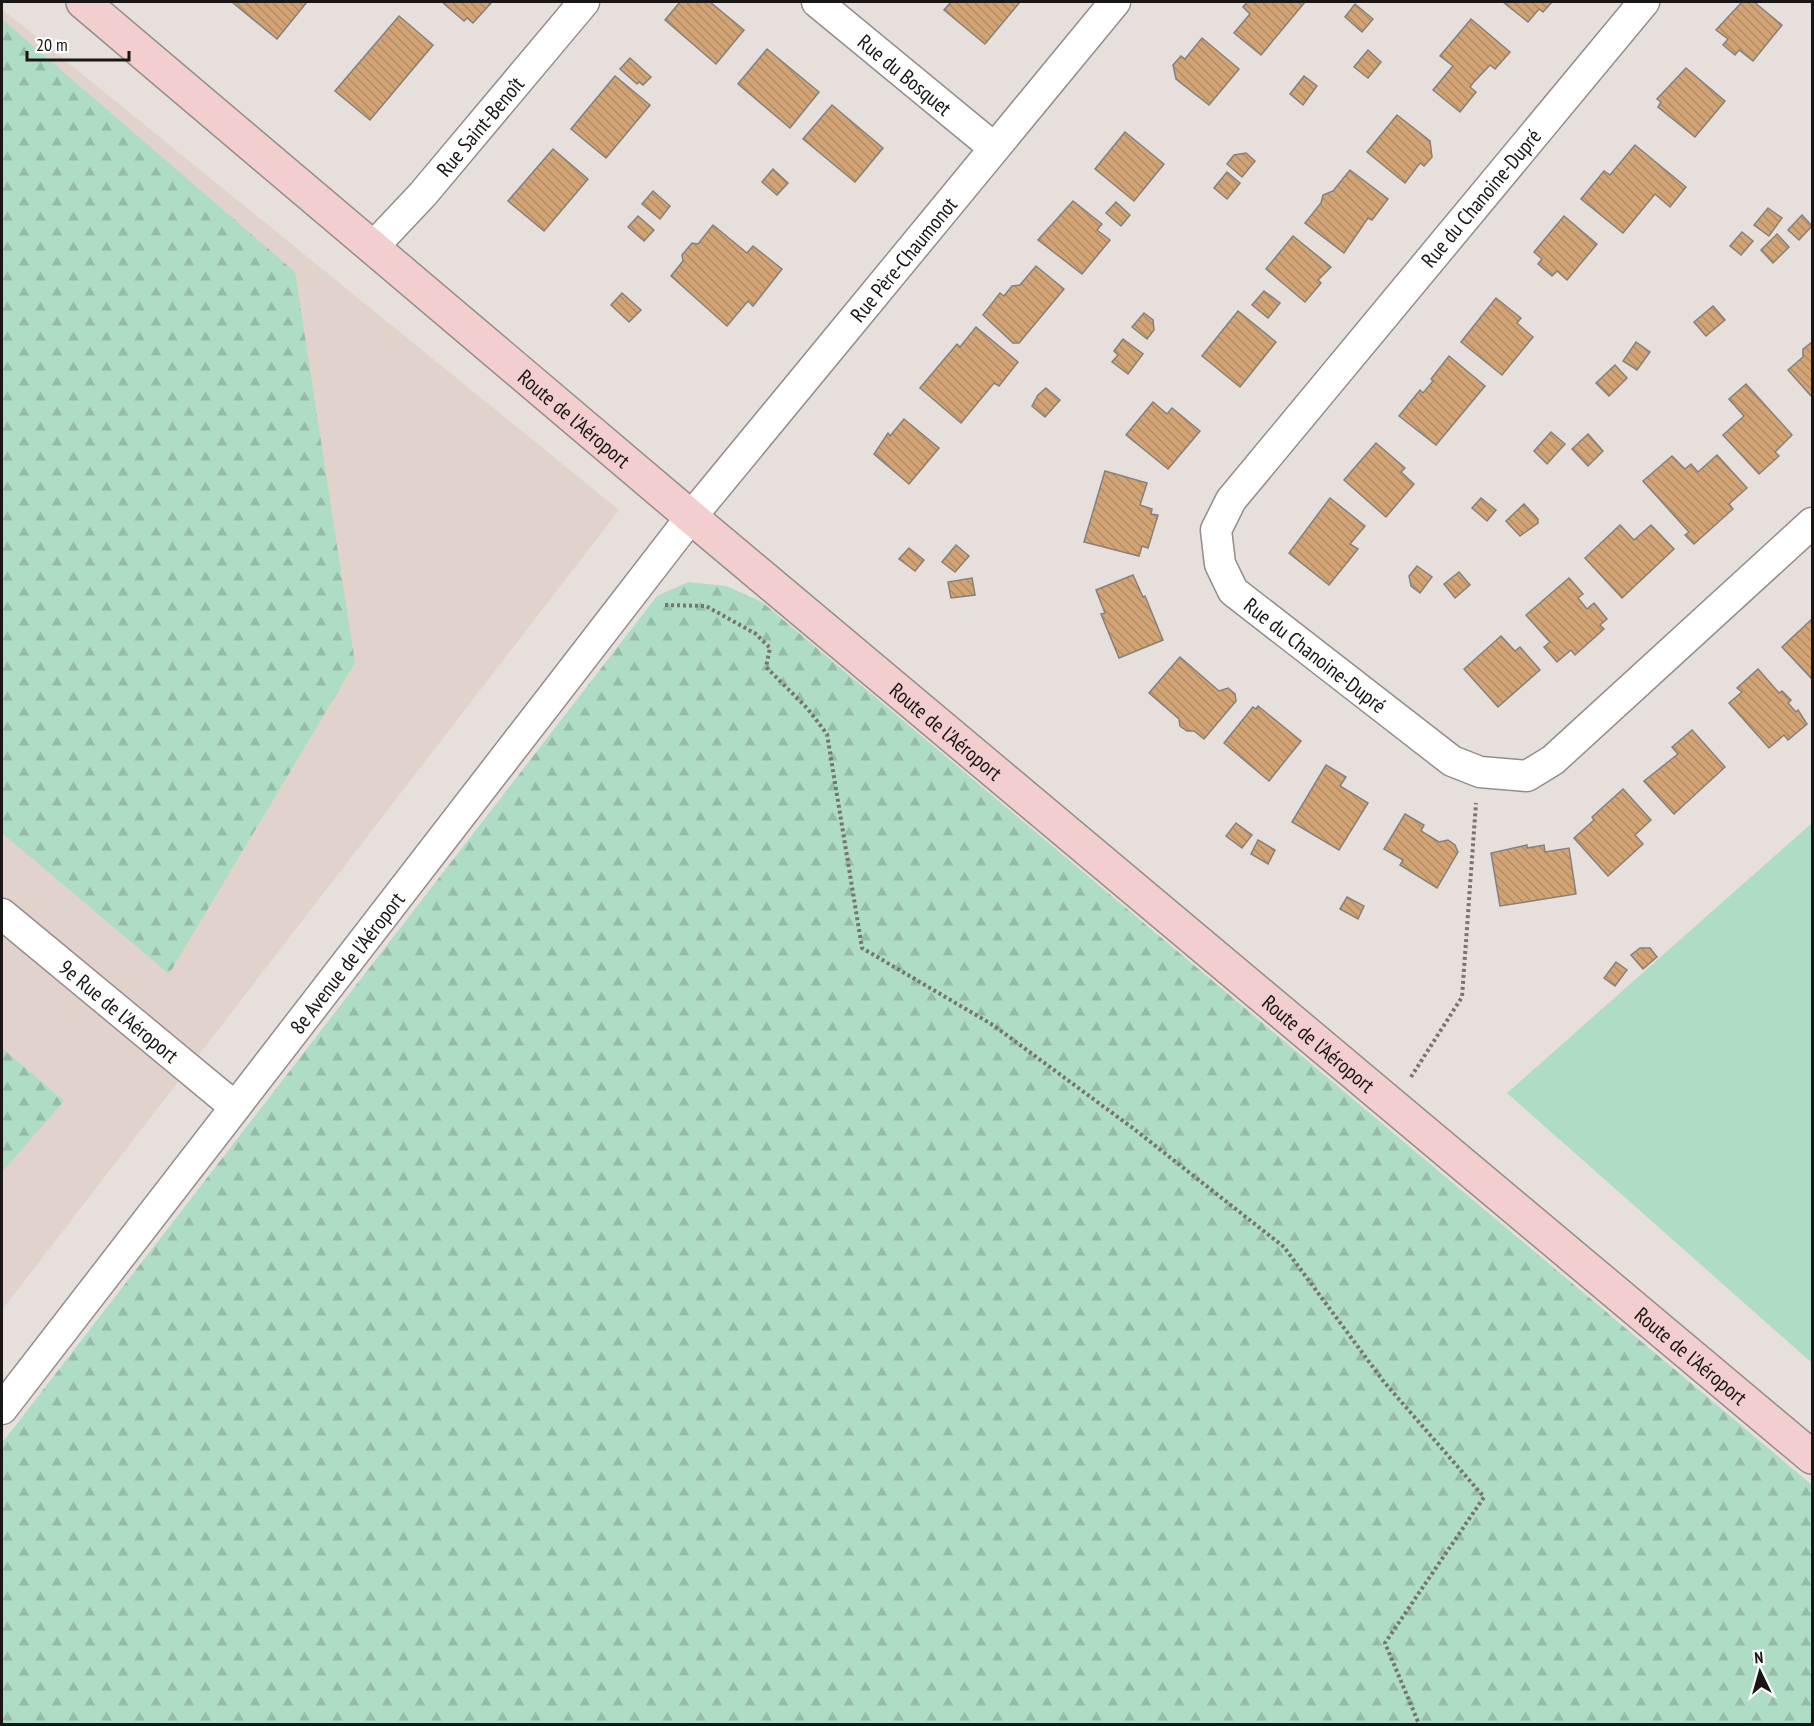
<svg xmlns="http://www.w3.org/2000/svg" width="1814" height="1726" viewBox="0 0 1814 1726" font-family="'PT Sans Narrow',sans-serif">
<defs>
<pattern id="forest-firs" width="22" height="20" patternUnits="userSpaceOnUse" patternTransform="scale(1.5)"><rect width="22" height="20" fill="#afdcc4"/><path d="M5 1l3.5 6h-7zM16 11l3.5 6h-7z" fill="#96bca8"/></pattern>
<pattern id="building-back-hatch" width="6" height="6" patternUnits="userSpaceOnUse" patternTransform="scale(1.5)"><rect width="6" height="6" fill="#d2a475"/><path d="M-1 5l2 2M0 0l6 6M5-1l2 2" fill="none" stroke="#b48c64"/></pattern>
</defs>
<rect width="100%" height="100%" fill="#e7dfdc"/>
<polygon fill="#e2d2cc" points="2,9 619,510 2,1310"/>
<polygon fill="#afdcc4" points="1812,823 1812,1363 1507,1093"/>
<g fill="url(#forest-firs)">
<polygon points="2,19 295,272 355,663 169,974 2,833"/>
<polygon points="688,582 726,586 762,602 1812,1485 1812,1724 2,1724 2,1443 657,596"/>
<polygon points="2,1048 64,1101 2,1172"/>
</g>
<g fill="url(#building-back-hatch)" stroke="#85807b" stroke-width="1.5">
<polygon points="232,2 307,2 277,39"/>
<polygon points="442,2 492,2 473,23 467,18 464,21"/>
<polygon points="680,2 710,2 744,30 716,64 665,20"/>
<polygon points="951,2 1020,2 985,44 944,10"/>
<polygon points="1247,2 1305,2 1261,55 1234,33 1250,14 1243,7"/>
<polygon points="1503,2 1552,2 1543,12 1539,9 1528,22"/>
<polygon points="1742,2 1754,2 1782,25 1753,61 1739,50 1735,55 1723,45 1728,39 1716,30"/>
<polygon points="1355,4 1373,19 1362,32 1345,17"/>
<polygon points="399,16 433,45 370,120 335,91"/>
<polygon points="1471,19 1510,52 1495,69 1490,65 1473,83 1470,87 1476,92 1460,112 1433,90 1453,66 1440,56"/>
<polygon points="1202,38 1239,69 1209,105 1176,79 1173,65 1181,56 1185,59"/>
<polygon points="767,49 819,92 790,128 738,84"/>
<polygon points="1368,50 1381,62 1368,78 1354,67"/>
<polygon points="630,58 651,77 643,85 639,82 637,84 620,69"/>
<polygon points="1686,68 1725,101 1695,137 1658,107 1661,102 1657,99"/>
<polygon points="615,76 650,105 606,158 571,129"/>
<polygon points="1304,76 1317,86 1303,105 1290,94"/>
<polygon points="832,105 883,148 855,182 803,139"/>
<polygon points="1397,115 1430,141 1432,157 1424,166 1420,163 1405,183 1367,152"/>
<polygon points="1125,132 1164,164 1134,201 1095,169"/>
<polygon points="1635,145 1686,187 1670,207 1655,194 1623,233 1581,199 1604,171 1610,175"/>
<polygon points="553,149 588,179 544,231 508,201"/>
<polygon points="1246,153 1255,161 1242,177 1227,164 1234,155"/>
<polygon points="773,169 788,183 777,195 762,182"/>
<polygon points="1350,170 1388,199 1372,220 1368,218 1344,253 1305,223 1321,203 1323,195 1333,191"/>
<polygon points="1227,172 1240,183 1227,199 1214,188"/>
<polygon points="653,191 670,206 660,219 642,204"/>
<polygon points="1073,201 1102,224 1097,230 1110,240 1082,274 1038,240"/>
<polygon points="1116,202 1130,215 1121,226 1106,213"/>
<polygon points="1768,208 1782,218 1769,236 1754,225"/>
<polygon points="1802,215 1812,226 1799,240 1788,230"/>
<polygon points="638,216 654,230 644,241 628,227"/>
<polygon points="1564,216 1597,244 1567,280 1557,271 1552,276 1538,264 1542,259 1534,252"/>
<polygon points="713,225 747,253 753,246 782,269 753,306 748,301 727,326 671,276 683,261 682,255 692,243 698,244"/>
<polygon points="1742,232 1753,241 1741,255 1730,246"/>
<polygon points="1777,234 1789,247 1773,263 1761,250"/>
<polygon points="1293,236 1331,267 1318,280 1321,283 1305,302 1266,269"/>
<polygon points="1036,266 1064,289 1019,343 1013,343 983,315 1000,293 1004,296 1012,286 1020,285"/>
<polygon points="1264,291 1280,303 1268,318 1252,305"/>
<polygon points="622,293 641,310 629,322 611,305"/>
<polygon points="1496,298 1521,318 1517,323 1533,337 1502,375 1461,342"/>
<polygon points="1713,306 1725,320 1706,336 1694,322"/>
<polygon points="1238,311 1276,342 1240,387 1202,356"/>
<polygon points="1144,313 1153,320 1154,330 1147,339 1132,327"/>
<polygon points="976,327 1018,362 999,386 994,383 961,423 920,388 957,344 960,347"/>
<polygon points="1123,339 1143,354 1128,374 1112,362 1118,355 1114,351"/>
<polygon points="1636,342 1650,352 1637,370 1623,361"/>
<polygon points="1812,342 1812,397 1788,370 1803,357 1803,349"/>
<polygon points="1449,356 1485,386 1436,445 1399,416 1420,390 1423,393 1433,381 1431,379"/>
<polygon points="1615,365 1627,378 1609,396 1596,383"/>
<polygon points="1746,384 1792,435 1775,452 1779,456 1759,474 1723,435 1744,416 1729,399"/>
<polygon points="1046,388 1060,400 1045,417 1032,406 1038,395"/>
<polygon points="1153,402 1167,414 1172,408 1200,431 1168,469 1126,435"/>
<polygon points="904,419 939,448 909,484 874,454 888,433 890,436"/>
<polygon points="1551,432 1565,444 1547,464 1534,451"/>
<polygon points="1588,434 1603,451 1588,466 1572,449"/>
<polygon points="1376,443 1405,468 1401,472 1414,484 1386,517 1344,480"/>
<polygon points="1717,455 1747,488 1729,504 1733,509 1694,544 1685,535 1689,532 1643,481 1672,456 1685,469 1691,464 1698,472"/>
<polygon points="1105,471 1147,483 1140,505 1152,509 1151,514 1158,515 1148,548 1142,546 1139,556 1084,542"/>
<polygon points="1330,498 1365,526 1350,544 1358,549 1329,585 1289,553"/>
<polygon points="1481,498 1496,510 1487,521 1472,508"/>
<polygon points="1524,504 1538,519 1538,523 1520,536 1506,521"/>
<polygon points="1620,525 1634,540 1651,525 1674,549 1622,598 1585,558"/>
<polygon points="956,545 969,556 955,572 942,562"/>
<polygon points="909,548 924,560 915,571 899,559"/>
<polygon points="1417,566 1432,577 1420,593 1411,586 1409,576"/>
<polygon points="1459,572 1470,585 1455,598 1444,584"/>
<polygon points="1133,575 1143,597 1145,596 1163,640 1119,658 1101,614 1105,613 1096,590"/>
<polygon points="972,578 975,595 951,598 948,582"/>
<polygon points="1569,578 1583,594 1578,598 1587,609 1594,603 1607,619 1600,625 1604,629 1575,655 1571,650 1557,662 1544,647 1550,642 1526,615"/>
<polygon points="1812,619 1812,679 1782,647"/>
<polygon points="1501,636 1515,651 1520,647 1540,670 1498,707 1464,669"/>
<polygon points="1180,657 1219,691 1228,688 1235,694 1236,701 1204,739 1194,731 1187,731 1180,726 1179,719 1149,693"/>
<polygon points="1758,669 1779,693 1782,691 1791,700 1788,703 1796,712 1798,710 1807,724 1788,740 1784,735 1769,748 1729,703 1742,692 1737,688"/>
<polygon points="1258,706 1301,741 1269,781 1224,743 1253,707 1256,709"/>
<polygon points="1692,730 1725,767 1674,814 1644,781 1678,754 1672,747"/>
<polygon points="1326,765 1346,777 1340,786 1368,803 1339,850 1292,822"/>
<polygon points="1623,789 1651,820 1635,835 1643,844 1608,876 1574,838 1594,820 1592,817"/>
<polygon points="1405,814 1424,825 1421,831 1439,842 1448,840 1455,845 1458,852 1437,888 1400,865 1403,860 1384,849"/>
<polygon points="1236,823 1252,835 1242,848 1226,836"/>
<polygon points="1258,840 1275,850 1268,864 1251,854"/>
<polygon points="1527,845 1527,848 1544,845 1545,852 1569,848 1576,894 1500,906 1491,853"/>
<polygon points="1347,897 1364,906 1358,919 1340,909"/>
<polygon points="1640,948 1650,948 1657,957 1643,969 1631,955"/>
<polygon points="1616,962 1627,970 1615,986 1604,978"/>
</g>
<g fill="none" stroke-linecap="round" stroke-linejoin="round">
<defs>
<g id="street">
<path id="s1" d="M817 2 993 147"/>
<path id="s2" d="M1644 2 1231 500 1216 530 1220 564 1233 591 1452 761 1480 772 1527 776 1553 760 1812 523"/>
<path id="s3" d="M374 246 423 194 584 2"/>
<path id="s4" d="M2 914 235 1107"/>
<path id="s5" d="M2 1409 691 517 1115 2"/>
</g>
<g id="secondary">
<path id="s6" d="M83 2 691 517 1812 1457"/>
</g>
</defs>
<use href="#street" stroke="#958d8b" stroke-width="33"/>
<use href="#secondary" stroke="#958d8b" stroke-width="36"/>
<g stroke="#797472" stroke-width="4" stroke-dasharray="3 3" stroke-linecap="butt">
<polyline points="665,605 706,606 756,634 770,648 766,667 807,708 827,734 862,948 993,1025 1134,1129 1284,1247 1384,1382 1484,1497 1385,1643 1419,1724"/>
<polyline points="1411,1077 1462,997 1476,803"/>
</g>
<use href="#street" stroke="#fff" stroke-width="30"/>
<use href="#secondary" stroke="#f2cfce" stroke-width="33"/>
</g>
<g text-anchor="middle" dominant-baseline="central" stroke-width="5" stroke-linejoin="round" paint-order="stroke">
<g font-size="21" fill="#191615" stroke="#fff">
<text stroke="none"><textPath href="#s1" startOffset="114">Rue du Bosquet</textPath></text>
<text stroke="none"><textPath href="#s3" startOffset="160">Rue Saint-Benoît</textPath></text>
<text transform="translate(1481 198) rotate(-50)">Rue du Chanoine-Dupré</text>
<text stroke="none"><textPath href="#s5" startOffset="1461">Rue Père-Chaumonot</textPath></text>
<text stroke="none"><textPath href="#s6" startOffset="644">Route de l'Aéroport</textPath></text>
<text stroke="none"><textPath href="#s2" startOffset="849">Rue du Chanoine-Dupré</textPath></text>
<text stroke="none"><textPath href="#s6" startOffset="1130">Route de l'Aéroport</textPath></text>
<text stroke="none"><textPath href="#s5" startOffset="564">8e Avenue de l'Aéroport</textPath></text>
<text stroke="none"><textPath href="#s4" startOffset="152">9e Rue de l'Aéroport</textPath></text>
<text stroke="none"><textPath href="#s6" startOffset="1616">Route de l'Aéroport</textPath></text>
<text stroke="none"><textPath href="#s6" startOffset="2102">Route de l'Aéroport</textPath></text>
</g>
</g>
<rect width="1814" height="1726" fill="none" stroke="#191615" stroke-width="6"/>
<g transform="translate(1760 1672) rotate(355)" stroke="#ffffff" stroke-width="4.5" paint-order="stroke">
<path d="M0-4.5L10 22L0 15L-10 22Z" fill="#191615"/>
<text y="-9" font-size="16" font-weight="bold" text-anchor="middle" fill="#191615">N</text>
</g>
<path d="M27 51v9h102v-9" fill="none" stroke="#191615" stroke-width="3"/>
<text x="36" y="51" font-size="18" fill="#191615" stroke="#ffffff" stroke-width="4.5" paint-order="stroke">20 m</text>
</svg>
